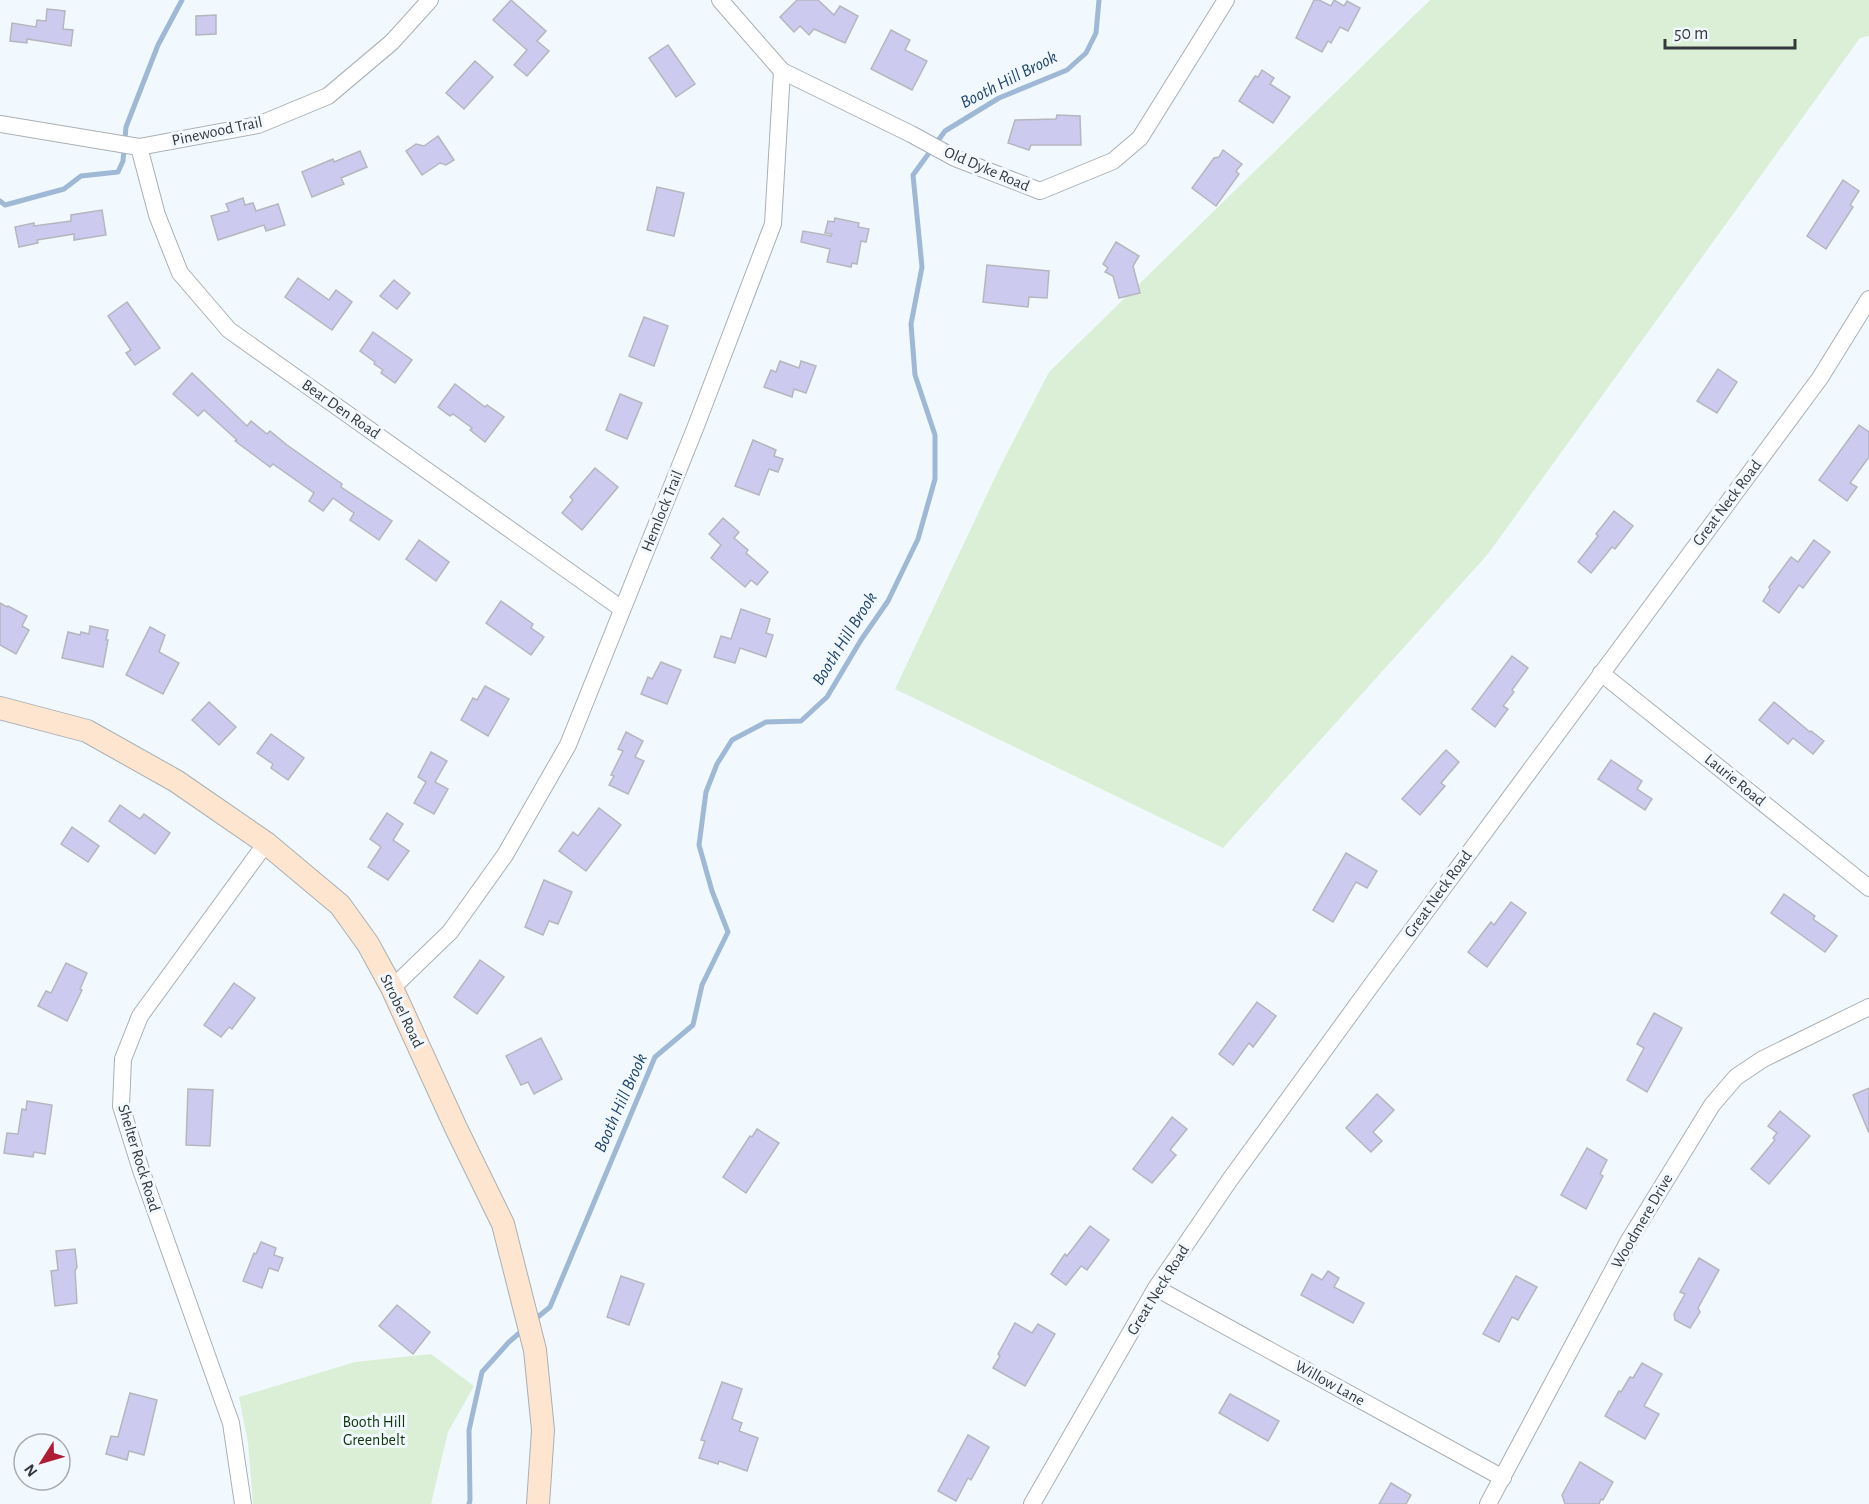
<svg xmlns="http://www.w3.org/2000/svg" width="1869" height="1504" viewBox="0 0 1869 1504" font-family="'Alegreya Sans',sans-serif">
<rect width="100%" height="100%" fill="#f1f9fe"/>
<g fill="#dbefd7">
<polygon points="1430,0 1869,0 1869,36 1860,38 1488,554 1223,848 895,689 1000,467 1049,372"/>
<polygon points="431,1354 474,1386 448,1432 431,1504 253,1504 248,1443 239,1397 355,1362"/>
</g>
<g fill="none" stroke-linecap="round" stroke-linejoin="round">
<g stroke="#9eb8d6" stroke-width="5">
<polyline points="0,201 5,205 64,189 81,176 118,172 123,161 126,127 158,45 182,0"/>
<polyline points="533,1321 550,1307 655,1057 693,1025 702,985 728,932 712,891 699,845 706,792 717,764 732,740 766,722 801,721 827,697 861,640 888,601 918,539 935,479 935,435 915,375 911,324 922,267 913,175 945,131 999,98 1067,70 1086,53 1096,33 1099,0"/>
<polyline points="469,1504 470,1500 469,1430 482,1372 509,1342 524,1329"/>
</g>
</g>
<g fill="#cccaef" stroke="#b6b6be" stroke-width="1.5">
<polygon points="511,0 546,31 537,41 549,51 527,76 514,65 527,50 493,20"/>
<polygon points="797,0 818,0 834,15 840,6 858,16 845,43 814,29 809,35 800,26 794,32 780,17"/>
<polygon points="1314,0 1319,0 1331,6 1334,0 1344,6 1347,1 1360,8 1348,31 1340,27 1331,43 1328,41 1322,52 1296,38"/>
<polygon points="47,9 65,11 63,29 73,30 71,46 27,39 27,43 10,41 12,23 36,27 37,20 46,21"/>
<polygon points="216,15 216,34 196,35 196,16"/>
<polygon points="891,30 910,40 905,50 927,61 912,90 871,69"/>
<polygon points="668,45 695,84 676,97 649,58"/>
<polygon points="475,61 493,77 464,109 446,93"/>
<polygon points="1262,70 1274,78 1270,84 1290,97 1273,123 1239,101 1255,76 1258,77"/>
<polygon points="1057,115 1080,116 1081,145 1031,145 1029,150 1008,143 1015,120 1056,119"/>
<polygon points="438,136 454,160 446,165 440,163 422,175 406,151 416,144 424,146"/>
<polygon points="1223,150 1242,164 1236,171 1239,174 1216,206 1192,188 1214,158 1219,157"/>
<polygon points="360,151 367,167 341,178 344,184 312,197 302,172 333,159 334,162"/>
<polygon points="1843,180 1859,191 1850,205 1853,207 1826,249 1807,236"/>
<polygon points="657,187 684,193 674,236 647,230"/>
<polygon points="243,198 245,205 253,203 256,211 278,204 285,225 266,231 264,225 218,240 211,216 229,211 226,204"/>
<polygon points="102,210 106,235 74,240 74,234 37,240 38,243 19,247 15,227 34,223 34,226 71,221 71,215"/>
<polygon points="835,218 859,223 858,227 869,229 866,242 861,241 857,264 852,263 851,267 827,262 830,249 801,242 803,231 831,236 832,234 825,233 828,221 834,222"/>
<polygon points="1116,242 1139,256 1133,266 1140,293 1119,298 1113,276 1105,272 1108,268 1103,264"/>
<polygon points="987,265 1049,271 1047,298 1029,297 1028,307 983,302"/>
<polygon points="298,278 329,300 336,290 352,302 332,330 285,297"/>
<polygon points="394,280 410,293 397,309 380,296"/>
<polygon points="127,302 160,348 135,365 126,353 131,350 108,316"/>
<polygon points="644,317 668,326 654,366 629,356"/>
<polygon points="373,332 412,360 395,383 381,373 383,370 374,364 375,362 360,351"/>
<polygon points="780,361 799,368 801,361 816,366 806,393 794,389 792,397 764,387 771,370 776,372"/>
<polygon points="1718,369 1737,382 1717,413 1697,401"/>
<polygon points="192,373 247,426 251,421 267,434 270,431 287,445 342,484 341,487 392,521 379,540 350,520 354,513 333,498 323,511 309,501 314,493 273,464 270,467 235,441 237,440 204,410 198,416 173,394"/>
<polygon points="455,384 485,407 487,405 504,417 485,442 470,430 472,428 453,414 450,416 438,407"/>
<polygon points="620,394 642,403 627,439 606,430"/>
<polygon points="1859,425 1869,432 1869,457 1850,483 1857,487 1847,501 1819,480"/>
<polygon points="753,440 776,450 774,456 783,459 778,472 769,469 759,495 735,486"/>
<polygon points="595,468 618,487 582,530 562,513 573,500 570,497"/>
<polygon points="1614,511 1633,526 1615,549 1612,547 1591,573 1578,562 1598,536 1596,534"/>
<polygon points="723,518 739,532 734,538 748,550 746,553 768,572 757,585 751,580 745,587 711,558 721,545 709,534"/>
<polygon points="419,540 449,562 436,581 406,559"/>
<polygon points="1814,540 1830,552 1803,588 1799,585 1779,613 1763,601 1770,590 1769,587 1791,557 1798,562"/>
<polygon points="501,601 533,624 531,628 544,637 531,655 486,623"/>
<polygon points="0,603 7,607 8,606 27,616 22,626 29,630 16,654 0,645"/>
<polygon points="741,609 770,619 766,633 773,635 766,657 740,648 735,663 714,657 721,636 731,639"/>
<polygon points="90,626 108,630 106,640 108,640 103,667 62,658 68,632 80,635 81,632 89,634"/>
<polygon points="150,627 165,635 159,652 179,663 163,694 126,675"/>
<polygon points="1512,656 1528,668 1512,690 1514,692 1503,706 1508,709 1495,727 1472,709"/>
<polygon points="661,662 681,670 667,704 641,694 648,677 652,679"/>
<polygon points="485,686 509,699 488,736 461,720 473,698 477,700"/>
<polygon points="209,702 236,727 219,745 192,720"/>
<polygon points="1774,702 1810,732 1811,731 1824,741 1813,754 1793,738 1788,744 1759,720"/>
<polygon points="626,732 643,741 635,757 644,761 628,794 609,785 614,776 611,775 623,751 618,749"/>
<polygon points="271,734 304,758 288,780 271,768 273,764 257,753"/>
<polygon points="1446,750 1459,762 1441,783 1445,786 1420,815 1402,799"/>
<polygon points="431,752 447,761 435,782 448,789 434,814 414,803 426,782 418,777"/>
<polygon points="1611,760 1642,781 1637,789 1652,799 1645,810 1598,779"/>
<polygon points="120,805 140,819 144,814 170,833 155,854 109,821"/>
<polygon points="599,808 621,825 586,871 559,851 573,832 578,836"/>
<polygon points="387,813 403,824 393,840 409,851 388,880 368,867 381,847 370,839"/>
<polygon points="72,827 99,846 88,862 61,844"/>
<polygon points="1346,853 1377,871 1367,888 1356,882 1333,922 1313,910"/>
<polygon points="544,880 572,892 558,924 549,921 543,935 525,927"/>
<polygon points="1784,894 1815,916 1813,919 1837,936 1825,952 1771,913"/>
<polygon points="1511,902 1526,913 1487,967 1468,952 1491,922 1494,925"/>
<polygon points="480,960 504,977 477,1014 454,997"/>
<polygon points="66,963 87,973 80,989 82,990 67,1021 38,1006 46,991 51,993"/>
<polygon points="234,983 255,998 232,1029 229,1027 221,1037 204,1025"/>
<polygon points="1257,1002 1276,1016 1253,1047 1249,1043 1233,1065 1219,1054"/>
<polygon points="1654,1013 1682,1028 1647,1092 1627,1080 1644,1048 1637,1044"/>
<polygon points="541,1038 562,1079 534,1094 528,1082 521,1085 506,1056"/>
<polygon points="1869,1088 1869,1133 1853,1095"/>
<polygon points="188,1089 213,1090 210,1146 186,1145"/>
<polygon points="1377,1094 1394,1110 1373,1132 1382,1141 1371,1152 1346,1128"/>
<polygon points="27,1101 52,1105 45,1154 34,1152 33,1157 4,1153 7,1133 18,1134 22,1109 26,1110"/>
<polygon points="1780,1111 1810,1136 1769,1184 1751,1169 1775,1140 1773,1138 1777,1133 1768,1126"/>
<polygon points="1172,1117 1187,1129 1170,1150 1176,1155 1152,1183 1133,1169"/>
<polygon points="757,1129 779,1143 746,1193 723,1177 750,1136 752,1137"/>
<polygon points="1587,1148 1607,1160 1600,1174 1603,1176 1586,1209 1561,1195"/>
<polygon points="1090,1226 1109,1240 1087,1270 1081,1266 1066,1285 1051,1274 1065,1254 1067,1256"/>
<polygon points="261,1242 276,1248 274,1255 283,1258 278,1271 269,1268 262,1288 243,1281 254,1253 256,1254"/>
<polygon points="75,1249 77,1267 75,1271 77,1303 55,1306 51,1271 58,1270 56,1251"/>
<polygon points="1699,1258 1719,1270 1698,1308 1700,1312 1690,1328 1675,1320 1674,1314 1685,1294 1680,1292"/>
<polygon points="1328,1271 1339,1278 1334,1287 1364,1303 1353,1323 1301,1295 1312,1274 1322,1280"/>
<polygon points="621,1276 644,1284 629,1325 607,1317"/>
<polygon points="1516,1276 1537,1287 1518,1320 1512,1317 1499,1342 1483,1334"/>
<polygon points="397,1305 430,1332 413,1354 379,1326"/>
<polygon points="1015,1323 1032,1333 1038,1324 1055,1334 1025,1386 993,1368 1000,1356 998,1354"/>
<polygon points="1642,1363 1662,1374 1644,1406 1659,1414 1645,1439 1605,1416 1619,1391 1621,1392 1630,1377 1633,1378"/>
<polygon points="722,1382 742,1389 732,1419 742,1423 739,1431 758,1438 747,1471 719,1461 718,1464 699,1458 705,1441 701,1440"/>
<polygon points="130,1393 157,1400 144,1455 129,1451 127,1460 106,1454 111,1436 118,1437"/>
<polygon points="1230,1394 1279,1421 1268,1441 1219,1413"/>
<polygon points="968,1435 989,1447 971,1480 968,1478 956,1501 938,1491"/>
<polygon points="1580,1462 1613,1482 1603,1500 1601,1499 1599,1504 1565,1504 1562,1495"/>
<polygon points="1391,1483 1411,1495 1406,1504 1379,1504"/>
</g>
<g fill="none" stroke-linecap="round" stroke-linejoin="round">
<defs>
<g id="street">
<polyline points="782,71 911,134 955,158 1040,191 1113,161 1140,138 1226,0"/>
<polyline points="0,124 139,147 258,125 328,96 392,42 430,0"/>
<polyline points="139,147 157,215 180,273 229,330 622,609"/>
<polyline points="1601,673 1869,888"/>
<polyline points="392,988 450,932 505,855 568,745 696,426 773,224 782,71 720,0"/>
<polyline points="1156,1288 1503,1478"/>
<polyline points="243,1504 231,1423 141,1170 121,1106 123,1059 140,1016 266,843"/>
<polyline points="1032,1504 1156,1288 1229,1181 1370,987 1820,378 1869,299"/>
<polyline points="1488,1504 1628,1242 1712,1105 1736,1077 1763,1059 1869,1007"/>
</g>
<polyline id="secondary" points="0,708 87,731 176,781 266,843 340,905 368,944 392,988 456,1128 503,1224 535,1350 543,1430 538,1504"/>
</defs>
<use href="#street" stroke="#a9b0b5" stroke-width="18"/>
<use href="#secondary" stroke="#a9b0b5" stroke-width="24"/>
<use href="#street" stroke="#fff" stroke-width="16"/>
<use href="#secondary" stroke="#fee5d0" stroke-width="22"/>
</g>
<g text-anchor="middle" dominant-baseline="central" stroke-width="6" stroke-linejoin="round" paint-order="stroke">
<g font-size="16" fill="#36393b" stroke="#f1f9fe">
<text transform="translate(217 131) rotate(-12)">Pinewood Trail</text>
<text transform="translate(987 169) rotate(23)">Old Dyke Road</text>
<text transform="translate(341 409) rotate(35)">Bear Den Road</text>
<text transform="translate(1727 503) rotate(-53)">Great Neck Road</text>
<text transform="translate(662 511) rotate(-68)">Hemlock Trail</text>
<text transform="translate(1735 780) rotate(39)">Laurie Road</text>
<text transform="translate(1438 894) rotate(-54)">Great Neck Road</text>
<text transform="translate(402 1011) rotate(64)">Strobel Road</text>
<text transform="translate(139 1158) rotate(73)">Shelter Rock Road</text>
<text transform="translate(1642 1221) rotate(-60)">Woodmere Drive</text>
<text transform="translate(1158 1290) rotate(-58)">Great Neck Road</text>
<text transform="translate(1330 1383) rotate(29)">Willow Lane</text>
</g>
<g font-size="16" fill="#113609" stroke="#f1f9fe">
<text x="374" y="1422">Booth Hill<tspan x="374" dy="18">Greenbelt</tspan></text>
</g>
<g font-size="18" font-style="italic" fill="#20466e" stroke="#f1f9fe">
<text transform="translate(1009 80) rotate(-27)">Booth Hill Brook</text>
<text transform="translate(845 639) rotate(-58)">Booth Hill Brook</text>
<text transform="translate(621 1103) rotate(-66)">Booth Hill Brook</text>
</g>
</g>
<g transform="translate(42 1462) rotate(233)"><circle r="28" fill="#f1f9fe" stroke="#a6acb0" stroke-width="1.5"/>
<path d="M0-4.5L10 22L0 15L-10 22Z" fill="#af1c36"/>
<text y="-9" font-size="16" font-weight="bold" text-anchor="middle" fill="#36393b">N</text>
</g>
<path d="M1665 39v9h130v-9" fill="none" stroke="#36393b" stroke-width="3"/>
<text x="1674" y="39" font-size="18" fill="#36393b" stroke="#f1f9fe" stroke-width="4.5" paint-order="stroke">50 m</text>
</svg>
